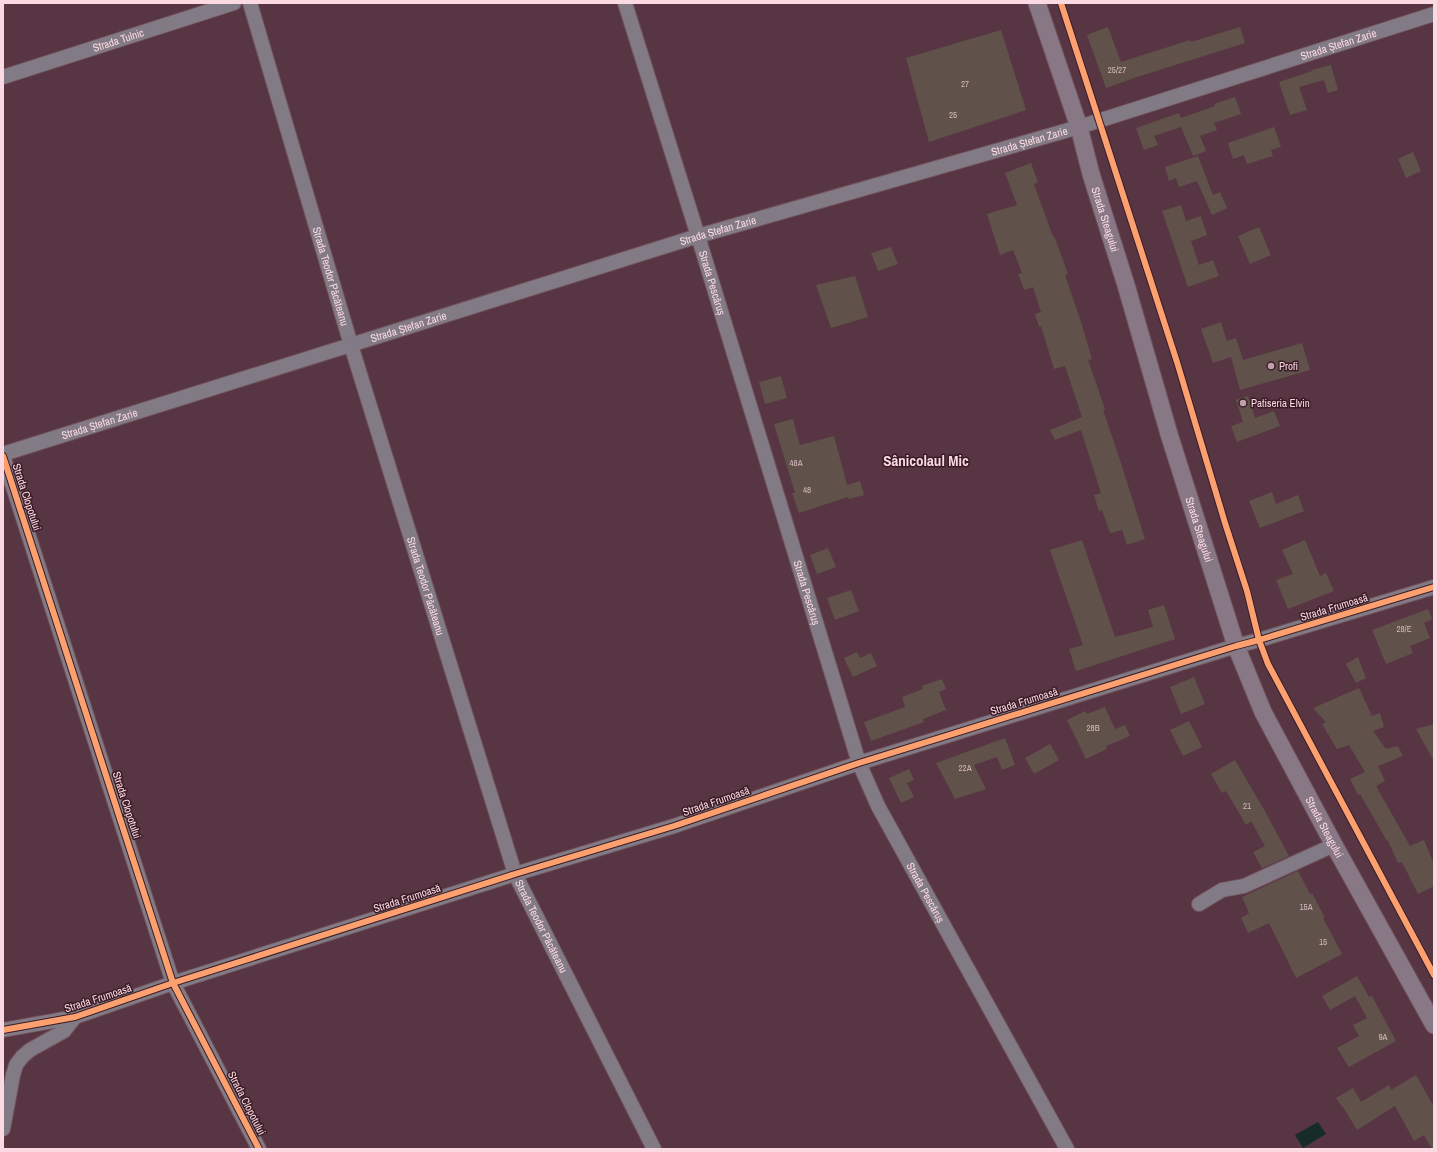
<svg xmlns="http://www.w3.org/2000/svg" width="1437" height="1152" viewBox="0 0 1437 1152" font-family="'Archivo Narrow',sans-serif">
<rect width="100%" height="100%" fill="#583542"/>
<polygon fill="#172c29" points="1318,1122 1326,1134 1303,1148 1295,1135"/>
<g fill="#60524b">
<polygon points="1108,27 1121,62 1190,40 1191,42 1240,27 1245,43 1137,77 1106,88 1087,35"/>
<polygon points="1001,30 1026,110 929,142 906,58"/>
<polygon points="1331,65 1338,90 1328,93 1324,80 1299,87 1307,110 1290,115 1279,82 1312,71 1312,70"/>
<polygon points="1235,97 1241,114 1214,123 1217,130 1200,136 1206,151 1193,156 1181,127 1154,136 1158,145 1144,150 1136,128 1179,113 1181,118 1215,106 1214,104"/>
<polygon points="1274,127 1281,147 1271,150 1273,156 1247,164 1244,155 1233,159 1228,143"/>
<polygon points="1413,152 1421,171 1406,178 1398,159"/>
<polygon points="1198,156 1213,195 1220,192 1227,208 1212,215 1197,181 1179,187 1176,178 1169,181 1165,167"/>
<polygon points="1031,163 1038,182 1034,184 1053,237 1054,236 1068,274 1065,275 1081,322 1092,359 1088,360 1105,409 1103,410 1118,454 1145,539 1127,545 1122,530 1110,533 1102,510 1099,511 1094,495 1101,493 1081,430 1055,440 1050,430 1082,417 1065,366 1054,369 1041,326 1039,327 1035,314 1041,312 1033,287 1024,290 1018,274 1022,273 1013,250 1000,255 987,214 1017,205 1005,173"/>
<polygon points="1181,205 1186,221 1201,216 1207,235 1191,241 1199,265 1213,260 1219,276 1188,287 1162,211"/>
<polygon points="1259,227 1271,255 1250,264 1238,236"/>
<polygon points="891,247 898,264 878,271 871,253"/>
<polygon points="855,276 868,317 831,328 816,285"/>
<polygon points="1221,322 1227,341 1236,338 1243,360 1302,343 1310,370 1240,390 1231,357 1213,363 1201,329"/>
<polygon points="781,376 787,398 765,404 759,382"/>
<polygon points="1248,396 1255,418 1274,411 1280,426 1237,442 1231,426 1243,422 1236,400"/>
<polygon points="793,419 800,445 834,436 847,485 860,481 864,495 849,499 848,497 799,513 792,493 795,493 774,424"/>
<polygon points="1272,492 1276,504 1298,495 1304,511 1260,528 1249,501"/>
<polygon points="1082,540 1115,637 1153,627 1148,610 1164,605 1175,639 1076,671 1069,649 1083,645 1050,550"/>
<polygon points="1305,540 1320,576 1326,573 1334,591 1288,609 1276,580 1293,574 1282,550"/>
<polygon points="828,548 836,567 817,574 810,555"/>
<polygon points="851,590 859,611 835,620 827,598"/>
<polygon points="1428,609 1432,619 1424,623 1430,638 1410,646 1413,653 1386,664 1372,630"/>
<polygon points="857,652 860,658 871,653 877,666 853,677 844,658"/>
<polygon points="1358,657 1366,678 1356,683 1346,664"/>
<polygon points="1194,677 1205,704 1181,714 1170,687"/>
<polygon points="942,679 946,689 939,692 946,710 923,719 924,722 871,741 864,722 905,707 902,697 923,689 922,686"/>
<polygon points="1359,688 1372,716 1380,713 1384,727 1373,731 1386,749 1398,746 1403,756 1378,766 1385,781 1376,786 1410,846 1424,840 1434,864 1434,886 1418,894 1402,862 1398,863 1388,841 1387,841 1360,794 1358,795 1350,779 1365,772 1349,745 1337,749 1322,724 1326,722 1313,708"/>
<polygon points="1105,707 1115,729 1125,725 1130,736 1106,746 1107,749 1086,759 1067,720 1085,711 1087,714"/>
<polygon points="1189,721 1202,747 1183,756 1170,730"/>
<polygon points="1434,724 1434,761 1416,729"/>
<polygon points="1005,738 1015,765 1002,770 997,757 974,765 986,789 955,799 936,763"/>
<polygon points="1050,744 1059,760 1034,774 1025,758"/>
<polygon points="1235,760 1266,813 1289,856 1262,868 1253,852 1265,846 1251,821 1246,825 1226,791 1222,793 1211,774"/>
<polygon points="909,769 914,780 907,783 914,797 901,803 889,778"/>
<polygon points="1298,871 1310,894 1312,893 1325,918 1323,918 1342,954 1296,978 1269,923 1248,933 1241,918 1249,913 1242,897"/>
<polygon points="1357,976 1369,997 1372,996 1396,1041 1349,1067 1337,1048 1359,1036 1353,1025 1367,1018 1355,996 1330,1010 1322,996"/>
<polygon points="1416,1075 1434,1107 1434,1149 1432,1149 1424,1135 1414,1141 1395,1106 1357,1130 1343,1107 1342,1107 1336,1098 1353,1088 1361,1102 1389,1085 1391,1090"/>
</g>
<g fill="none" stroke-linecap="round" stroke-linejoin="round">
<defs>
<g id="minor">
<path id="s1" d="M250 3 351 345 515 874 654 1149"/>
<path id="s2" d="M625 3 698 236 859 763 878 806 1067 1149"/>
<path id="s3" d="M3 77 234 3"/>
<path id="s4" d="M3 454 698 236 1079 127 1434 14"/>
<polyline points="3,456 173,983 259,1149"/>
<polyline points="1199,904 1222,890 1244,886 1334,845"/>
<polyline points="3,1030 75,1017 173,983 515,874 674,826 859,763 1236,646 1259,640 1434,587"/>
<polyline points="3,1129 13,1075 16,1065 22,1057 30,1050 64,1031 75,1017"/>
</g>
<g id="major">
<path id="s5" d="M1037 3 1079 127 1091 174 1126 285 1169 434 1236 646 1263 712 1334 845 1434 1025"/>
</g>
</defs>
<use href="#minor" stroke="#70525c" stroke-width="16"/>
<use href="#major" stroke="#70525c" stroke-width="19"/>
<use href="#minor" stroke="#827a84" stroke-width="14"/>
<use href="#major" stroke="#887886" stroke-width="17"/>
<defs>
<g id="cycleway">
<polyline points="1061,3 1177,362 1225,523 1247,591 1259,640 1268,664 1434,975"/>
<polyline points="3,456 173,983 259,1149"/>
<polyline points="3,1030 75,1017 173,983 515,874 674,826 859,763 1236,646 1259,640 1434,587"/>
</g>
</defs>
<use href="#cycleway" stroke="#3a1c26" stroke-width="8"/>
<use href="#cycleway" stroke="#fca06f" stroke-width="6"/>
</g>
<g fill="#c2a0aa" stroke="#3a1c26" stroke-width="1.5">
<circle cx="1271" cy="366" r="4"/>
<circle cx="1243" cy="403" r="4"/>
</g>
<g text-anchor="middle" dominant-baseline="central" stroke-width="3" stroke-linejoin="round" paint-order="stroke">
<g font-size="9" fill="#d4b7bc">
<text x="1117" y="70">25/27</text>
<text x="965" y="84">27</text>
<text x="953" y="115">25</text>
<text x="796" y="463">48A</text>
<text x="807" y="490">48</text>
<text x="1404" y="629">28/E</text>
<text x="1093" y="728">28B</text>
<text x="965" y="768">22A</text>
<text x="1247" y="806">21</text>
<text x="1306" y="907">15A</text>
<text x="1323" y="942">15</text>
<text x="1383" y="1037">9A</text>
</g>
<g font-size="11" fill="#fbd9e2" stroke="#3a1c26">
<text stroke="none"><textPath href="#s3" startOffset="121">Strada Tulnic</textPath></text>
<text stroke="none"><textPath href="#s4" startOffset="1397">Strada Ștefan Zarie</textPath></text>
<text stroke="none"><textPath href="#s4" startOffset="1073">Strada Ștefan Zarie</textPath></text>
<text stroke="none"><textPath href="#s5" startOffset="227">Strada Steagului</textPath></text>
<text stroke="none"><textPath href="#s4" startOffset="749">Strada Ștefan Zarie</textPath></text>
<text stroke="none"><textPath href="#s1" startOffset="285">Strada Teodor Păcăteanu</textPath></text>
<text stroke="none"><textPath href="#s2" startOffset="293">Strada Pescăruș</textPath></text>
<text stroke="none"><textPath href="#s4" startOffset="425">Strada Ștefan Zarie</textPath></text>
<text stroke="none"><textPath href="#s4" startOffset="101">Strada Ștefan Zarie</textPath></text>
<text transform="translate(27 497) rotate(72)">Strada Clopotului</text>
<text stroke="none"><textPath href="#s5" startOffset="551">Strada Steagului</textPath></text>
<text stroke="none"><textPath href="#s1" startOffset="609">Strada Teodor Păcăteanu</textPath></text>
<text stroke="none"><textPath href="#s2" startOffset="617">Strada Pescăruș</textPath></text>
<text transform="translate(1334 607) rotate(-17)">Strada Frumoasă</text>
<text transform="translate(1024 701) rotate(-17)">Strada Frumoasă</text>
<text transform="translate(716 801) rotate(-19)">Strada Frumoasă</text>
<text transform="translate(127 805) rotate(72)">Strada Clopotului</text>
<text stroke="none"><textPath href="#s5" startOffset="875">Strada Steagului</textPath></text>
<text stroke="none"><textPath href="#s2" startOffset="941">Strada Pescăruș</textPath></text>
<text transform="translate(407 898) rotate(-18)">Strada Frumoasă</text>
<text stroke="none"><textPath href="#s1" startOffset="969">Strada Teodor Păcăteanu</textPath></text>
<text transform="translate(98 998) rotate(-18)">Strada Frumoasă</text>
<text transform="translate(247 1103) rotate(63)">Strada Clopotului</text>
</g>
<g font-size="11" fill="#fbd9e2" stroke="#3a1c26" text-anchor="start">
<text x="1279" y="366">Profi</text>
<text x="1251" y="403">Patiseria Elvin</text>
</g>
<g font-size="15" font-weight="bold" fill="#fbd9e2" stroke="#3a1c26">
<text x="926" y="460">Sânicolaul Mic</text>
</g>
</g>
<rect width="1437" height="1152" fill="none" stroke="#fbd9e2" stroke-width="8"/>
</svg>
